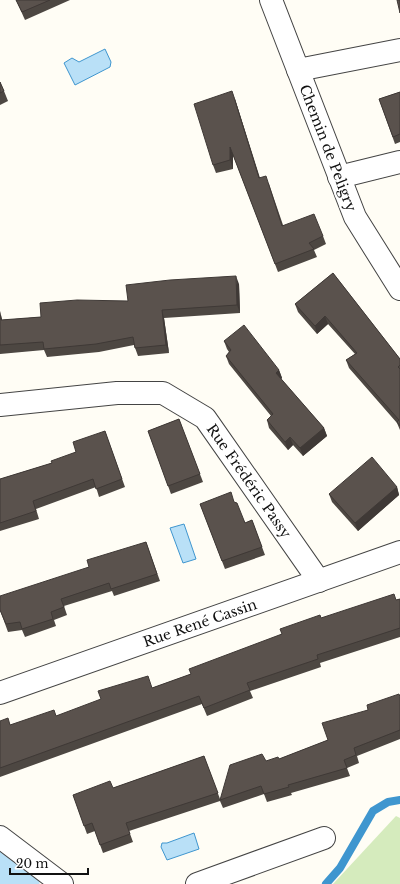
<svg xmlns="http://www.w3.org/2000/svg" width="400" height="884" viewBox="0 0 400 884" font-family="'Libre Baskerville',serif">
<rect width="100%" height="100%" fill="#fffdf5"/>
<polygon fill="#d5ebbd" points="396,816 400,818 400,884 333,884"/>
<g fill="#b9e0f7" stroke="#3f96cf">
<polygon points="105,49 111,62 110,67 75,85 64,63 72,58 79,62"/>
<polygon points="184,524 196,559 183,563 170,528"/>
<polygon points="194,833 199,849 167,860 161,847 162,843 167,843"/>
</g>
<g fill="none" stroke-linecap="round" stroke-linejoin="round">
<polyline stroke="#3f96cf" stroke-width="8" points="326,884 340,868 373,811 388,802 400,800"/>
<polyline stroke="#b9e0f7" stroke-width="47" points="0,875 16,884"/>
<defs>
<g id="minor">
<polyline points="271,0 355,217 400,289"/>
<polyline points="298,70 400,50"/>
<polyline points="339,177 400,162"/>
<polyline points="0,405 117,393 163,393 205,418 319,581"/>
<polyline points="0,693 400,552"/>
<polyline points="0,837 62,884"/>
<polyline points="197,884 324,838"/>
</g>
</defs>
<use href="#minor" stroke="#444" stroke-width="24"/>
<use href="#minor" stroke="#fff" stroke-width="22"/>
</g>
<g fill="#4d4742">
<polygon points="16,0 70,0 25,20"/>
<polygon points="0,82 4,91 8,101 0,105"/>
<polygon points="400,92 400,142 395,144 379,99"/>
<polygon points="235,99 260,178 269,184 283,225 323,236 326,244 314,250 317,257 278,272 233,155 233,169 216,173 213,165"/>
<polygon points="333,273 400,359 400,430 397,423 349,368 346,360 355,354 328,324 317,334 298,312 295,304"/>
<polygon points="239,284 240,313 164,318 169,353 138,356 134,345 99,352 47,357 44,350 0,354 0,311 2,320 41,317 128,301"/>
<polygon points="224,341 279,370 282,378 281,379 324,428 327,436 303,456 293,445 288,450 269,428 267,420 271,416 229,364 226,356 229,352 227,349"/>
<polygon points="179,419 203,482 171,494 148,431"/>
<polygon points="105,431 125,487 99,497 96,487 36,509 39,519 0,531 0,479 52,463 76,452"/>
<polygon points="397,487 399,495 358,531 332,502 329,494"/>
<polygon points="234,502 245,523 252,520 265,555 225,569 200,504"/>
<polygon points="146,542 160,581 114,596 112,591 64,606 67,615 54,620 56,626 25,637 22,630 8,632 0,610 89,567"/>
<polygon points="400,599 400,637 320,663 321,667 250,691 253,698 207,716 202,704 0,777 0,721 10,725 56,716 152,688 191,674 282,634 321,618"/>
<polygon points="400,697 400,739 357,756 359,763 347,768 350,776 291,793 292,795 267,802 264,794 223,808 220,801 129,831 133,842 103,853 95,831 87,834 73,795 113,788 204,756 220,799 266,761 279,759 328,740 368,710"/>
</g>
<g fill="#3f3936">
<polygon points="232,91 235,99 262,186 259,178"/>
<polygon points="230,147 233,155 233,169 230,160"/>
<polygon points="236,276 239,284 240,313 237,305"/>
<polygon points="162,310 164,318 169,353 166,345"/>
<polygon points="0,311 1,315 4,328 1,320"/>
<polygon points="325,316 328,324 317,334 315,326"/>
<polygon points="279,370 282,378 279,381 276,373"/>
<polygon points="324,428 327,436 303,456 300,448"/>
<polygon points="290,437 293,445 288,450 285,442"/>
<polygon points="397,487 399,495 358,531 355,523"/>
</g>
<g fill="#5a524d" stroke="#3f3936">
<polygon points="16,0 50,0 22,12"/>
<polygon points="397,0 400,0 400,13"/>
<polygon points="0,82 4,91 0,93"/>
<polygon points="232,91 259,178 266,176 282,226 314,214 323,236 309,243 314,249 275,264 230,147 230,160 213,165 194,104"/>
<polygon points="400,92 400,134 393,137 379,99"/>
<polygon points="333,273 400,359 400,365 398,367 400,369 400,426 397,422 399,420 346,360 357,353 325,316 315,326 295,304"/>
<polygon points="236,276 237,305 162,310 166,345 135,348 133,337 96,344 44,349 43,342 0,345 0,315 1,320 41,317 40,303 77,300 128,301 126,285 170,280"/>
<polygon points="244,325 279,370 276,373 324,428 300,448 290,437 285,442 267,420 273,414 226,356 231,350 224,341"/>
<polygon points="179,419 200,474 168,486 148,431"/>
<polygon points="105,431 122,479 96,489 93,479 33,501 36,511 0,523 0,479 52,463 51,461 76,452 73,442"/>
<polygon points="372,457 397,487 355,523 329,494"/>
<polygon points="231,492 234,502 237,503 245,523 252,520 262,547 222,561 200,504"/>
<polygon points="146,542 157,574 111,589 109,583 61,599 64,607 51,612 53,619 22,629 20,622 6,624 0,610 0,596 89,567 87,560"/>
<polygon points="394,594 396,600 400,599 400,628 317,655 318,659 247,683 250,690 204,708 199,696 0,768 0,721 8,718 10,725 54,710 56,716 101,699 98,691 148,676 152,688 191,674 189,669 282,634 280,629 320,615 321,618"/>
<polygon points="399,694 400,697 400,730 354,748 356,755 344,760 347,768 288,785 289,787 264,794 261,786 220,800 230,765 262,754 266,761 278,757 279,759 328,740 322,723 368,710 367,705"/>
<polygon points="204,756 218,793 126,823 130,834 100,845 92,823 84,826 73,795 110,781 113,788"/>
</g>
<g text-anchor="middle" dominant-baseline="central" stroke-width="4" stroke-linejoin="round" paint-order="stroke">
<g font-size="14" fill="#111" stroke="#fff">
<text transform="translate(328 148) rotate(69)">Chemin de Peligry</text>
<text transform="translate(249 481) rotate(55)">Rue Frédéric Passy</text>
<text transform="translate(200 623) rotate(-19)">Rue René Cassin</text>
</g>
</g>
<path d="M10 868v6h78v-6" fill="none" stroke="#111111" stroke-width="2"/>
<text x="16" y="868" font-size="12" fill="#111111" stroke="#ffffff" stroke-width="3" paint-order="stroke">20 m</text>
</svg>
